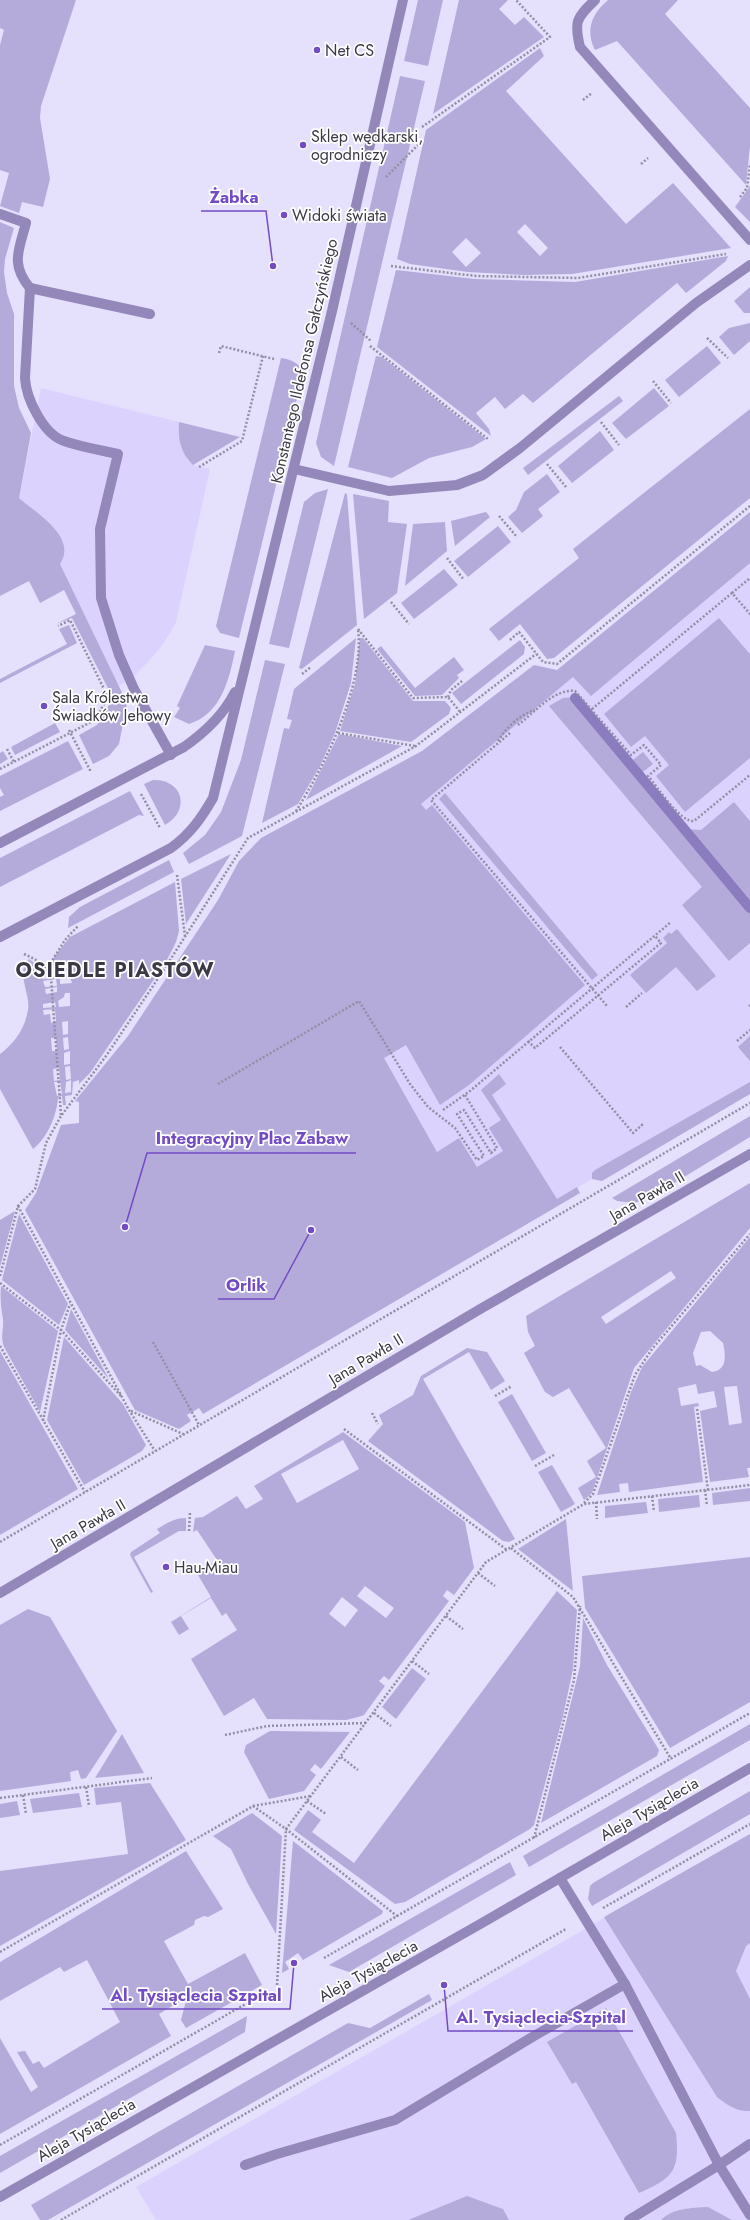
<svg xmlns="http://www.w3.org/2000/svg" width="750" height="2220" viewBox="0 0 750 2220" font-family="Jost,sans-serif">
<rect width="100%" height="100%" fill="#e5e0fc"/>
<g fill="#dbd3fd">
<polygon points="41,388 179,422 179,436 187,459 193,465 210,469 176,622 164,643 148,662 130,680 118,686 60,564 64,549 19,498"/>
<polygon points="750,526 750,1090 592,1179 174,1422 295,895"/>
<polygon points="750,1834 750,2220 156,2220 136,2187"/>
</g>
<g fill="#b5abdb" fill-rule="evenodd">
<polygon points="0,0 76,0 41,106 40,118 50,179 43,207 22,202 19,213 0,206 9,173 0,170 0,45 4,30 0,28"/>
<polygon points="418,0 443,0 428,66 404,61"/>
<polygon points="459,0 508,0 499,9 515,25 524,17 544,37 433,114"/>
<path d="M608 0H678L665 14 750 108V146L746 185 617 41 595 50C585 29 592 14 608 0Z"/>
<path d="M540 48 544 56 506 91 626 224 673 183 731 248 572 274 524 275 468 272 410 264 397 259 426 130ZM525 224 548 248 540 256 517 232ZM466 238 481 253 466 267 452 252Z"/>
<polygon points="400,76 425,81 334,466 321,457 316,443"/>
<polygon points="750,186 750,222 735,207"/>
<path d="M0 222 14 228 5 259 4 272 7 293 14 314V386L19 408 31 433 19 498C36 513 78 537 60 564L127 703 119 744 109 756 93 764 79 735 97 725 113 698 72 618 56 624 76 614 64 590 40 603 29 581 0 596Z"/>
<polygon points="728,256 726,261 686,293 677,283 533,403 523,394 505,409 495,397 476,413 489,429 491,436 377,347 396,270 475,279 575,282"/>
<polygon points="750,287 750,313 744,313 734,301"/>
<polygon points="750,323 750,341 734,355 719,337 729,328"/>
<polygon points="707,346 721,363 679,397 665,380"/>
<polygon points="376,356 382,357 486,439 472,447 429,458 392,478 348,467"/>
<path d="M281 358C290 359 297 362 303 370L302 378 239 638 220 633 216 626Z"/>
<polygon points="654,388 669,406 626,439 612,423"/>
<polygon points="619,396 623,401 528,475 523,468"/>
<polygon points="750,409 750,498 554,658 547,659 520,624 499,641 489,629 579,558 573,549"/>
<path d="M179 422 240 437 193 465C180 452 178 439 179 422Z"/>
<polygon points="600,431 614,450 572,483 558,466"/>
<polygon points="547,474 560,492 538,509 543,516 522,533 508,517 516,510 524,492"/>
<polygon points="328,489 289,648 269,644 304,502 315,493"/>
<polygon points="345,493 347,494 357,625 302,669 299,668"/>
<polygon points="353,494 389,501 388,522 407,524 397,593 364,619"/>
<polygon points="486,512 490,517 455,546 451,521"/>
<polygon points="750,512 750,563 591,696 573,677 421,804 426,810 432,805 585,985 469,1085 440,1105 406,1045 384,1058 437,1152 459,1138 477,1167 503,1151 489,1128 501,1120 481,1090 499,1074 506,1084 492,1095 557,1199 577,1187 580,1193 203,1414 199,1408 187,1415 191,1421 179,1429 135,1410 25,1210 36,1193 61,1125 79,1123 79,1102 75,1101 128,1036 218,900 239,861 261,838 422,751 534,665 557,670"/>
<polygon points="445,522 447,551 405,586 413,524"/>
<polygon points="498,526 511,542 468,577 454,561"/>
<polygon points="444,569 458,585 414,619 401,603"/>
<polygon points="719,618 750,654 750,758 685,812 656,776 669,765 645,736 631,747 604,714"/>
<polygon points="69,625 77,643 0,683 0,679 67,644 59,629"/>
<polygon points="356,638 351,683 335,733 320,766 298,804 262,823 284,728 289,729 292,720 287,719 294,689"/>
<polygon points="360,638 363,638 413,701 445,701 451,708 449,714 411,742 340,731 355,684"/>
<polygon points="520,640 525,647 524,654 461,704 452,693"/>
<path d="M205 645 235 651C229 680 221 714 189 724L174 717 180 708 177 706Z"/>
<polygon points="381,646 415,688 454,657 464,670 457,675 459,678 442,695 415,696 377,649"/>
<polygon points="265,660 285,664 242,836 189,864 183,853 205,835 221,812 241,760"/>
<polygon points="573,697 629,763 643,752 653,764 639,775 684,829 701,830 734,802 750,821 750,943 729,961 682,905 702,887 549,706 563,698"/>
<polygon points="55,723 60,732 15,755 11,747"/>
<polygon points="339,734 402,746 306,800"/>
<polygon points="68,741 83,769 0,811 0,797 4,795 0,788 0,776"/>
<polygon points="3,751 8,759 0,764 0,753"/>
<path d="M153 780C183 779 191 810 165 825L144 784Z"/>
<polygon points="130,791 144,816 139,815 0,887 0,858"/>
<polygon points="445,793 598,975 592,980 439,799"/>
<polygon points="231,854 186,924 181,879"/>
<polygon points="169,860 174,872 68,928 69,917 80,907"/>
<path d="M175 882 179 931 176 942 166 962 90 1073 79 1084V1080L73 1082 72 1095 65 1096 66 1105H63L62 1096 58 1097C57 1116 47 1138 33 1149L0 1089V1054C15 1043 25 1028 28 1010 31 994 15 972 29 959L41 968 42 972 55 970 54 965H52L54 957 70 937ZM69 963 70 968 58 969 57 964ZM70 971V975L59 977 58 971ZM55 972 56 977 43 979 42 974ZM70 977 72 983 60 984V979ZM56 979 57 986 45 987 43 981ZM57 987V992L46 994 45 989ZM65 993H70V1006L59 1007 58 1001 64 997ZM55 1002 56 1007 43 1008V1004ZM55 1009 56 1021 51 1023 50 1014 44 1015 43 1010ZM68 1021V1034L63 1035 62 1022ZM68 1037 69 1049 64 1050 63 1038ZM51 1038H56L57 1051H52ZM70 1051V1064L64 1065V1053ZM70 1066 71 1079 66 1080 65 1067ZM59 1068 60 1080 54 1081 53 1069ZM71 1080V1092L65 1093 66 1082ZM54 1082H60L62 1094 57 1096Z"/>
<polygon points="677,929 716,976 697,991 676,967 646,993 630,975 667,943 663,938 669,932 671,934"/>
<polygon points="750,1036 750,1061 738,1047"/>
<polygon points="750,1082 750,1094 602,1181 592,1179 592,1173 595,1170"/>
<polygon points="750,1116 750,1137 656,1194 635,1203 617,1201 612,1198"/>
<path d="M750 1183V1228L634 1368 592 1493 584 1500 578 1488 596 1477 587 1461 606 1448 569 1388 553 1397 545 1392 524 1353 535 1346 528 1332 526 1316ZM671 1271 676 1278 606 1324 601 1317Z"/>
<polygon points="15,1211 0,1267 0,1220"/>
<polygon points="19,1214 68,1304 59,1325 2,1280"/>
<path d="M750 1237V1468H747L749 1477 710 1482 700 1411 717 1407 714 1391 698 1394 696 1384 678 1388 681 1406 698 1403 699 1406 694 1407 703 1482 629 1492 628 1483 619 1484 620 1492 597 1495 631 1392 642 1367ZM710 1331 723 1343C726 1356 727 1370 712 1372L700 1365 696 1366 693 1353 701 1332ZM737 1386 742 1423 729 1425 724 1387Z"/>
<path d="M1 1286 58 1331 40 1412 4 1347C0 1337 4 1329 3 1319 1 1307 0 1298 1 1286Z"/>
<polygon points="71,1309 109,1379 65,1330"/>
<polygon points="64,1337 123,1404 146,1445 142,1451 84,1485 47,1420"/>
<polygon points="467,1348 487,1352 505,1381 491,1390 469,1352 423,1379 515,1539 509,1542 503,1541 368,1441 383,1424 379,1415 413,1395 421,1376"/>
<polygon points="0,1351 78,1489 0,1535"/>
<polygon points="512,1394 546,1453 532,1461 498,1402"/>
<path d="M343 1432 465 1522 474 1568 454 1595 447 1590 443 1596 449 1601 389 1680 384 1676 379 1681 385 1686 364 1715 358 1717 346 1720 267 1719 254 1698 224 1716 191 1659 237 1630 226 1613 222 1616 211 1598 181 1616 189 1629 179 1635 171 1622 211 1597 198 1575 201 1573 200 1571 217 1560 197 1530 193 1532 195 1518 203 1517 237 1496 246 1509 263 1499 254 1486ZM343 1440 359 1469 297 1503 281 1474ZM365 1586 394 1608 386 1618 357 1596ZM342 1597 358 1610 345 1627 329 1614Z"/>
<polygon points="552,1465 575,1504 561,1512 538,1472"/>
<polygon points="750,1488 750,1501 713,1505 712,1493"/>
<polygon points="699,1495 700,1507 659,1512 658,1499"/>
<polygon points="646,1502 648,1513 605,1518 605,1506"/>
<path d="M186 1518V1531H179L134 1557 153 1592 151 1593 130 1555 131 1552 160 1533 157 1529C167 1523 175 1518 186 1518Z"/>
<polygon points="566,1519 573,1591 518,1549"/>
<polygon points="750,1557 750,1702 670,1748 585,1608 582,1576"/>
<polygon points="557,1591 577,1610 573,1669 563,1716 534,1825 530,1829 405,1902 395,1904 294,1830 308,1810 321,1820 312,1832 354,1863"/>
<polygon points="28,1609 50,1617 117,1731 86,1778 81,1779 78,1770 70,1772 71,1781 0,1791 0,1625"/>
<polygon points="583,1618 607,1665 659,1750 657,1756 541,1823 580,1666"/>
<polygon points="412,1668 426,1679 396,1719 382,1707"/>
<polygon points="750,1724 750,1740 529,1867 523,1856"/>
<polygon points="270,1731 350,1732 321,1769 315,1764 310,1770 316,1775 304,1791 269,1799 244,1752 246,1745"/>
<polygon points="122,1734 144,1773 95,1778"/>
<polygon points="150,1783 186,1840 0,1946 0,1871 128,1854 121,1802 96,1805 94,1788"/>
<polygon points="750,1791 750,1814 592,1906 588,1899 590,1886 593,1883"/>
<polygon points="79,1793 82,1807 33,1813 30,1799"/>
<polygon points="17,1801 20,1815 0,1818 0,1804"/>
<polygon points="252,1813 282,1836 276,1934 248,1884 231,1849 213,1836"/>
<path d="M750 1834V1943L746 1946 736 1971 750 1999V2111C737 2112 727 2105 717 2097L604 1917Z"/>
<polygon points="293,1841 383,1911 382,1914 303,1960 298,1953 285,1962 289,1969 282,1973"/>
<polygon points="186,1851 223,1909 208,1917 204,1916 195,1920 194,1925 164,1941 188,1984 245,1953 262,1985 186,2028 181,2020 187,1997 159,2014 171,2036 0,2134 0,2038 31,2092 38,2087 17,2052 25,2051 33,2064 39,2061 44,2068 120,2022 87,1960 64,1972 60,1967 0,2001 0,1962"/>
<polygon points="510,1862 516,1875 349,1972 329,1965"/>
<polygon points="429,1994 432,2000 48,2220 40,2220 31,2205 348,2023 370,2028"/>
<path d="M606 2008 676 2133C680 2171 673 2178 639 2193L576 2082 572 2084 547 2042Z"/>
<polygon points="247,2016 245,2032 0,2173 0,2156"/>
<polygon points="467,2196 503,2209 509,2220 408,2220"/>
<path d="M708 2207 732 2220H661C673 2208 691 2208 708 2207Z"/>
</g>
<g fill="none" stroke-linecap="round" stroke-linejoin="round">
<polyline stroke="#8b7bbf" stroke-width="10" points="575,698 750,908"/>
<g stroke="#928ea3" stroke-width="2.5" stroke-dasharray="2 2" stroke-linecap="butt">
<polyline points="583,100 592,93"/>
<polyline points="422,127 550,37 516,0"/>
<polyline points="641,164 648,158"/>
<polyline points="386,177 418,145"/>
<polyline points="740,197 747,188 750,164"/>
<polyline points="391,266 476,276 578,278 726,254"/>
<polyline points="351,323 371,341"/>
<polyline points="707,338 728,358"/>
<polyline points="370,346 488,439"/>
<polyline points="219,353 221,346 274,359"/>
<polyline points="653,381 671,403"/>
<polyline points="601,422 619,445"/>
<polyline points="547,464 566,487"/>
<polyline points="199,467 242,441 263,356"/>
<polyline points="499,516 517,537"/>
<polyline points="447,558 464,580"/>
<polyline points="732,593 750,578"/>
<polyline points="391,602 409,624"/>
<polyline points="358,629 413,698 448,697 461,713"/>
<polyline points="510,640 519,632 543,662 557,664 750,506"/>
<polyline points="302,674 311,667"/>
<polyline points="448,697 451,690 462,681"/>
<polyline points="592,709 732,593 750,614"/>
<path d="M518 725C533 714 554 688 575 691L631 755 644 745 661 765 648 776C657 786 680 823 694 821L750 775"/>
<polyline points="69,730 91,772"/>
<polyline points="338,733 415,746"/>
<polyline points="510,733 431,800 607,1006"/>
<path d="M498 741C507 727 519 715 535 710"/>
<polyline points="7,749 14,762"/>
<polyline points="0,769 95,720 108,697 70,620 58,626"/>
<polyline points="141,794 160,828"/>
<path d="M296 811C325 765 365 685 358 629"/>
<polyline points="177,875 185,936"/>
<path d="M24 954C35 959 44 963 50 975"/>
<polyline points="749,1005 750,1006"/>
<polyline points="626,1007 642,993"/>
<polyline points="528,1041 535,1048 661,943 655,936"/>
<polyline points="737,1041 750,1030"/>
<polyline points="560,1047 633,1133 642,1125 640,1123"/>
<polyline points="218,1084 359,1001 410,1084 428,1107 455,1128 477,1160 484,1156 457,1114 464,1110 491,1153 497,1148 465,1095"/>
<polyline points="443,1110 470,1091 671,922"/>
<polyline points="61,1115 50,964 65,940 78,926"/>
<polyline points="18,1206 129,1410 155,1451"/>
<polyline points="0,1276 18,1206 35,1189 46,1143 61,1116 106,1056 163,971 248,838 416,746 536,654"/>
<polyline points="0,1283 61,1330 121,1396"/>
<polyline points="153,1342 199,1425"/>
<polyline points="0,1346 85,1492"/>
<polyline points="495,1396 512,1386"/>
<polyline points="697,1409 708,1490"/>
<polyline points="131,1411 183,1434"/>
<polyline points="372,1413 378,1424"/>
<polyline points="43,1421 61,1330 70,1304"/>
<polyline points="344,1429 507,1550"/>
<polyline points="535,1466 554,1455"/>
<polyline points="705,1490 707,1506"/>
<polyline points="652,1496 654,1512"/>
<polyline points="596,1502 597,1519"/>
<polyline points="584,1503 593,1494 635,1375 652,1349 750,1234"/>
<polyline points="189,1531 190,1512"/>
<polyline points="0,1542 750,1103"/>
<polyline points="511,1548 573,1597 671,1759"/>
<polyline points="478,1573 495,1586"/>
<polyline points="446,1616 463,1629"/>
<polyline points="412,1661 429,1674"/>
<polyline points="374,1713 391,1726"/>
<polyline points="225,1735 267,1726 366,1723"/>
<polyline points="341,1757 358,1770"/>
<polyline points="86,1787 89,1806"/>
<polyline points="23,1795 26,1814"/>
<polyline points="0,1798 152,1778"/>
<polyline points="307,1801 326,1814"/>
<polyline points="253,1806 311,1796"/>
<polyline points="534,1838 574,1680 580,1606"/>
<polyline points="603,1908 750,1824"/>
<polyline points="0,1952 253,1806 286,1829 397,1916"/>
<polyline points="324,1958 750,1713"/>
<polyline points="277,1985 286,1829 486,1562 584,1504 750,1485"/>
<polyline points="0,2145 249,2002"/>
<polyline points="61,2220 566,1929"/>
</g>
<g stroke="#9388b9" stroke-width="10">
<path d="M595 0C576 18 574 22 580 47L750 240"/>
<path d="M0 214 26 223C19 250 10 264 30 288"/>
<path d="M150 314 30 288 25 378C26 398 43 434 64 441 81 447 100 450 118 454L100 529 101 598 119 655 134 689 171 755"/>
<polyline points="294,469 389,491 457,485 483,475 520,448 696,303 750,265"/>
<path d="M0 843 184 747C204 733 224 714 235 692"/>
<path d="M0 937 171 848C190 834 201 819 213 798L332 311 403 0"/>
<polyline points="0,1593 482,1308 750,1154"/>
<polyline points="560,1878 625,1984 719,2165 750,2144"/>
<polyline points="245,2165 277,2154 395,2120 534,2036 625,1984"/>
<polyline points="0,2197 482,1923 750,1768"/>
<polyline points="629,2220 719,2165 750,2215"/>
</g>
</g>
<g fill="#734bc4" stroke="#fff" stroke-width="1.5">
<circle cx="317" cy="50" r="4"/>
<circle cx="303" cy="145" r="4"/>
<circle cx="284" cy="215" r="4"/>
<circle cx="44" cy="706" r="4"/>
<circle cx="166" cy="1567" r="4"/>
</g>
<g text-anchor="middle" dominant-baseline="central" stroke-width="3.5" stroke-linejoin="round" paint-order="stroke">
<g font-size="16" fill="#3c3947" stroke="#fff" text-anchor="start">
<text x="325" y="50">Net CS</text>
<text x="311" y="136">Sklep wędkarski,<tspan x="311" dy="18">ogrodniczy</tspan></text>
<text x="292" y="215">Widoki świata</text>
<text x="52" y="697">Sala Królestwa<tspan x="52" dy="18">Świadków Jehowy</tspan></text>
<text x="174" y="1567">Hau-Miau</text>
</g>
<g font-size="16" fill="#3c3947" stroke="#fff">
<text transform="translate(304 361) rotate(-77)">Konstantego Ildefonsa Gałczyńskiego</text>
<text transform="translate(647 1196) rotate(-30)">Jana Pawła II</text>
<text transform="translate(366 1359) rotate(-31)">Jana Pawła II</text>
<text transform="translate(88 1524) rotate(-30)">Jana Pawła II</text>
<text transform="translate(649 1809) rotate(-30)">Aleja Tysiąclecia</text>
<text transform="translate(368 1971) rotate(-29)">Aleja Tysiąclecia</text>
<text transform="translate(86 2130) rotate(-30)">Aleja Tysiąclecia</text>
</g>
<g font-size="20" font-weight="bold" letter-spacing="1" fill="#3c3947" stroke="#fff">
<text x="115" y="970">OSIEDLE PIASTÓW</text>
</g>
</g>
<path fill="none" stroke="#734bc4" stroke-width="1.5" d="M273 266L266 211H201M125 1227L147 1153H356M311 1230L274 1299H218M294 1963L290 2009H102M444 1985L448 2031H633"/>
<g fill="#734bc4" stroke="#fff" stroke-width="1.5">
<circle cx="273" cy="266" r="4"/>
<circle cx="125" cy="1227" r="4"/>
<circle cx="311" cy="1230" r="4"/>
<circle cx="294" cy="1963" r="4"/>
<circle cx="444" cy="1985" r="4"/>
</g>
<g font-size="17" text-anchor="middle" font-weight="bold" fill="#734bc4" stroke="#fff" stroke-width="3.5" stroke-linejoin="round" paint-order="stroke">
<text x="234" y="203">Żabka</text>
<text x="252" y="1144">Integracyjny Plac Zabaw</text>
<text x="246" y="1291">Orlik</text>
<text x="196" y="2001">Al. Tysiąclecia Szpital</text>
<text x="541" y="2023">Al. Tysiąclecia-Szpital</text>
</g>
</svg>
